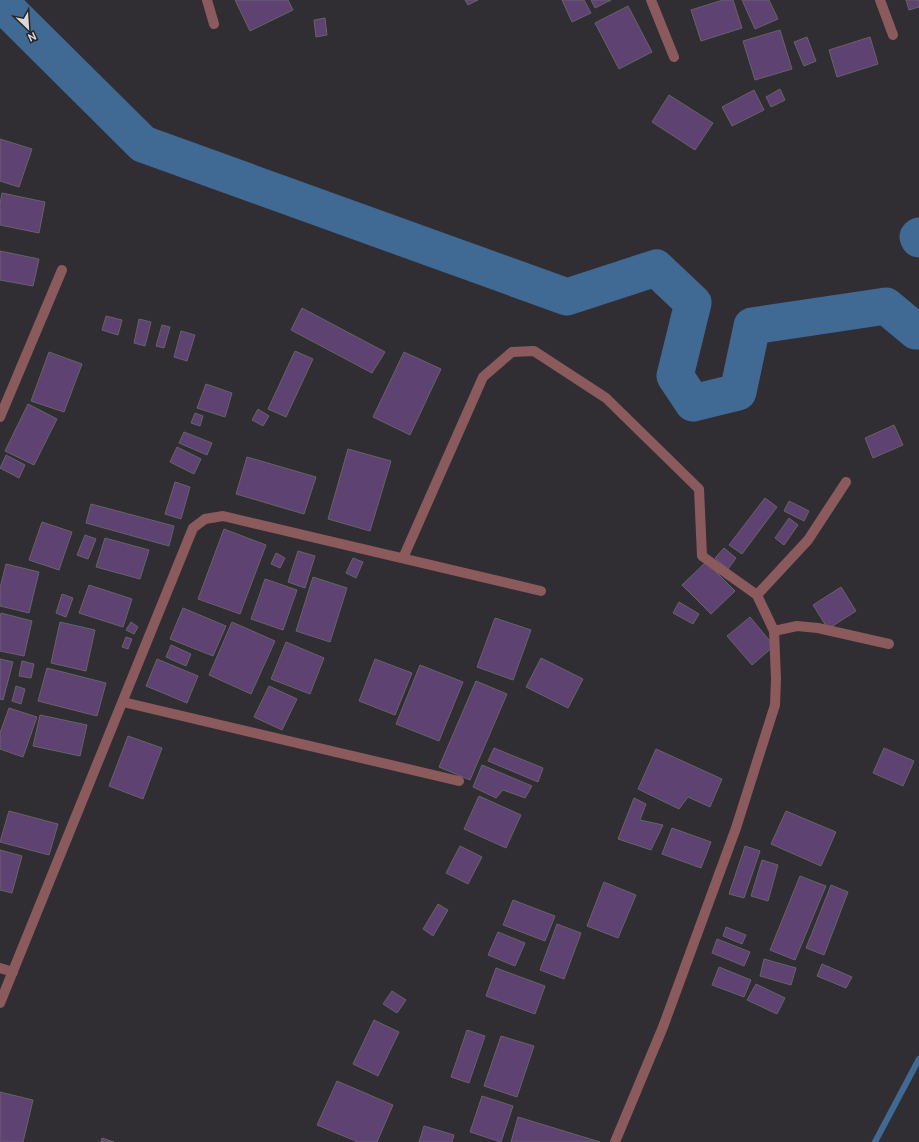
<svg xmlns="http://www.w3.org/2000/svg" width="919" height="1142" viewBox="0 0 919 1142" font-family="Cabin,sans-serif">
<rect width="100%" height="100%" fill="#312e33"/>
<g fill="none" stroke-linecap="round" stroke-linejoin="round">
<polyline stroke="#406a94" stroke-width="6" points="875,1142 919,1059"/>
<g stroke="#406a94" stroke-width="37">
<polyline points="0,2 143,144 567,297 656,268 693,303 675,376 693,403 738,392 752,326 886,306 916,331 919,331"/>
<polyline points="919,236 918,237 919,239"/>
</g>
</g>
<g fill="#5e4272" stroke="#666368">
<polygon points="235,0 288,0 293,10 250,31"/>
<polygon points="465,0 478,0 468,5"/>
<polygon points="562,0 584,0 591,13 572,22"/>
<polygon points="591,0 611,0 595,8"/>
<polygon points="723,0 733,0 742,28 701,41 691,10"/>
<polygon points="742,0 769,0 778,19 755,29"/>
<polygon points="906,0 919,0 919,7 909,10"/>
<polygon points="628,6 652,52 619,69 595,23"/>
<polygon points="325,18 327,35 316,37 314,20"/>
<polygon points="780,30 792,69 755,80 743,41"/>
<polygon points="807,37 816,61 804,66 794,42"/>
<polygon points="870,37 878,64 837,77 829,50"/>
<polygon points="780,89 785,100 771,107 766,97"/>
<polygon points="754,90 764,110 732,126 722,107"/>
<polygon points="669,95 713,123 695,150 652,122"/>
<polygon points="0,139 32,149 19,187 0,181"/>
<polygon points="2,193 45,202 39,233 0,225 0,204"/>
<polygon points="0,251 39,259 33,286 0,280"/>
<polygon points="302,308 385,352 372,373 291,330"/>
<polygon points="106,316 122,320 118,335 102,330"/>
<polygon points="139,319 151,322 145,346 134,343"/>
<polygon points="162,325 170,327 164,348 156,346"/>
<polygon points="181,331 195,335 187,361 174,357"/>
<polygon points="295,351 313,359 286,417 268,409"/>
<polygon points="49,352 82,364 64,412 31,401"/>
<polygon points="404,352 441,369 410,435 373,417"/>
<polygon points="206,384 232,393 225,417 197,408"/>
<polygon points="28,404 57,419 34,465 5,451"/>
<polygon points="258,409 269,416 263,426 252,420"/>
<polygon points="195,413 203,416 200,426 191,423"/>
<polygon points="894,425 903,445 873,458 865,438"/>
<polygon points="184,432 212,443 207,455 179,443"/>
<polygon points="177,447 201,459 194,474 170,462"/>
<polygon points="348,449 391,461 370,531 328,519"/>
<polygon points="6,455 25,465 19,478 0,468"/>
<polygon points="247,457 316,477 304,514 236,494"/>
<polygon points="175,482 190,487 181,519 165,514"/>
<polygon points="765,498 777,507 742,554 729,545"/>
<polygon points="789,501 809,511 804,521 784,511"/>
<polygon points="91,504 174,526 169,546 86,523"/>
<polygon points="789,518 798,525 784,545 775,538"/>
<polygon points="42,522 72,532 59,570 29,560"/>
<polygon points="224,529 266,545 240,614 198,599"/>
<polygon points="85,535 96,539 88,559 77,555"/>
<polygon points="105,538 149,550 140,579 96,567"/>
<polygon points="724,548 736,558 728,569 715,558"/>
<polygon points="298,551 315,556 305,588 288,582"/>
<polygon points="276,553 285,558 280,568 271,564"/>
<polygon points="353,558 363,562 356,578 346,573"/>
<polygon points="706,562 735,591 711,614 682,585"/>
<polygon points="6,564 39,572 29,613 0,606 0,588"/>
<polygon points="313,577 347,588 330,642 296,631"/>
<polygon points="265,579 297,590 283,630 251,619"/>
<polygon points="89,585 132,599 123,627 79,613"/>
<polygon points="841,587 856,611 828,629 813,605"/>
<polygon points="62,594 73,598 66,617 56,613"/>
<polygon points="679,602 699,614 693,624 673,613"/>
<polygon points="183,608 226,626 213,656 170,639"/>
<polygon points="1,613 32,621 24,656 0,651 0,618"/>
<polygon points="750,617 774,646 752,665 727,636"/>
<polygon points="495,618 531,630 513,680 477,667"/>
<polygon points="60,622 95,630 86,671 51,663"/>
<polygon points="131,622 138,627 134,634 126,630"/>
<polygon points="232,622 275,641 251,694 209,675"/>
<polygon points="126,637 132,639 128,649 122,647"/>
<polygon points="286,642 324,658 310,694 271,679"/>
<polygon points="171,645 191,654 186,666 166,657"/>
<polygon points="541,658 583,679 568,708 526,687"/>
<polygon points="0,659 13,662 3,700 0,699"/>
<polygon points="157,659 198,676 187,703 146,686"/>
<polygon points="375,659 412,673 395,715 359,701"/>
<polygon points="22,661 34,664 31,678 19,676"/>
<polygon points="420,665 463,682 439,741 396,724"/>
<polygon points="47,668 106,683 97,716 38,701"/>
<polygon points="476,681 507,694 470,780 439,767"/>
<polygon points="16,686 25,689 21,704 12,701"/>
<polygon points="269,686 297,699 282,730 254,717"/>
<polygon points="9,708 37,717 23,757 0,749 0,733"/>
<polygon points="40,715 87,725 80,756 33,746"/>
<polygon points="128,736 162,748 143,799 109,786"/>
<polygon points="494,748 543,768 538,782 488,761"/>
<polygon points="884,748 914,761 903,786 873,773"/>
<polygon points="656,749 722,779 710,807 688,797 679,809 638,789"/>
<polygon points="482,765 532,786 525,798 503,790 496,798 473,787"/>
<polygon points="479,796 521,815 506,848 464,829"/>
<polygon points="634,798 646,804 640,820 663,825 651,850 618,839"/>
<polygon points="9,811 58,824 49,855 0,842"/>
<polygon points="786,811 836,832 821,866 771,844"/>
<polygon points="672,828 711,842 701,868 662,854"/>
<polygon points="460,846 482,857 468,884 446,873"/>
<polygon points="745,846 760,851 744,898 729,894"/>
<polygon points="0,850 22,856 12,893 0,890"/>
<polygon points="762,860 778,865 768,901 751,896"/>
<polygon points="800,876 826,886 795,960 770,950"/>
<polygon points="604,882 636,895 618,938 587,926"/>
<polygon points="831,885 848,892 824,955 806,948"/>
<polygon points="513,900 555,916 545,941 503,925"/>
<polygon points="438,904 448,910 433,936 423,929"/>
<polygon points="557,924 581,933 564,979 540,970"/>
<polygon points="726,927 746,935 742,944 723,936"/>
<polygon points="498,932 525,943 515,966 488,955"/>
<polygon points="717,939 750,952 744,966 712,953"/>
<polygon points="764,959 796,968 791,985 760,976"/>
<polygon points="822,964 852,977 846,988 817,976"/>
<polygon points="719,967 751,980 744,997 712,985"/>
<polygon points="496,968 545,986 535,1014 486,996"/>
<polygon points="756,984 785,998 777,1014 747,1000"/>
<polygon points="392,991 406,1000 397,1013 383,1004"/>
<polygon points="374,1020 399,1032 378,1076 353,1064"/>
<polygon points="467,1030 485,1036 469,1083 451,1077"/>
<polygon points="501,1036 534,1046 517,1097 484,1086"/>
<polygon points="337,1081 393,1105 377,1142 358,1142 317,1125"/>
<polygon points="0,1092 33,1100 23,1142 0,1142"/>
<polygon points="482,1096 513,1106 501,1142 470,1132"/>
<polygon points="518,1117 600,1142 511,1142"/>
<polygon points="424,1126 454,1135 452,1142 419,1142"/>
<polygon points="102,1138 114,1142 101,1142"/>
</g>
<g fill="none" stroke-linecap="round" stroke-linejoin="round">
<g stroke="#8b5a5d" stroke-width="10">
<polyline points="207,0 214,24"/>
<polyline points="651,0 674,57"/>
<polyline points="880,0 893,35"/>
<polyline points="0,417 62,270"/>
<polyline points="403,558 483,377 512,352 534,351 606,398 699,489 702,556 757,595"/>
<polyline points="774,631 797,626 818,628 889,644"/>
<polyline points="123,702 459,781"/>
<polyline points="0,968 13,972"/>
<polyline points="0,1003 193,528 205,519 223,516 541,591"/>
<polyline points="615,1142 663,1027 736,828 775,705 776,679 774,631 757,595 808,540 846,482"/>
</g>
</g>
<g transform="translate(28 28) rotate(155)" stroke="#272529" stroke-width="3" paint-order="stroke">
<path d="M0-3L7 15L0 10L-7 15Z" fill="#d9d7da"/>
<text y="-6" font-size="11" font-weight="bold" text-anchor="middle" fill="#d9d7da">N</text>
</g>
</svg>
